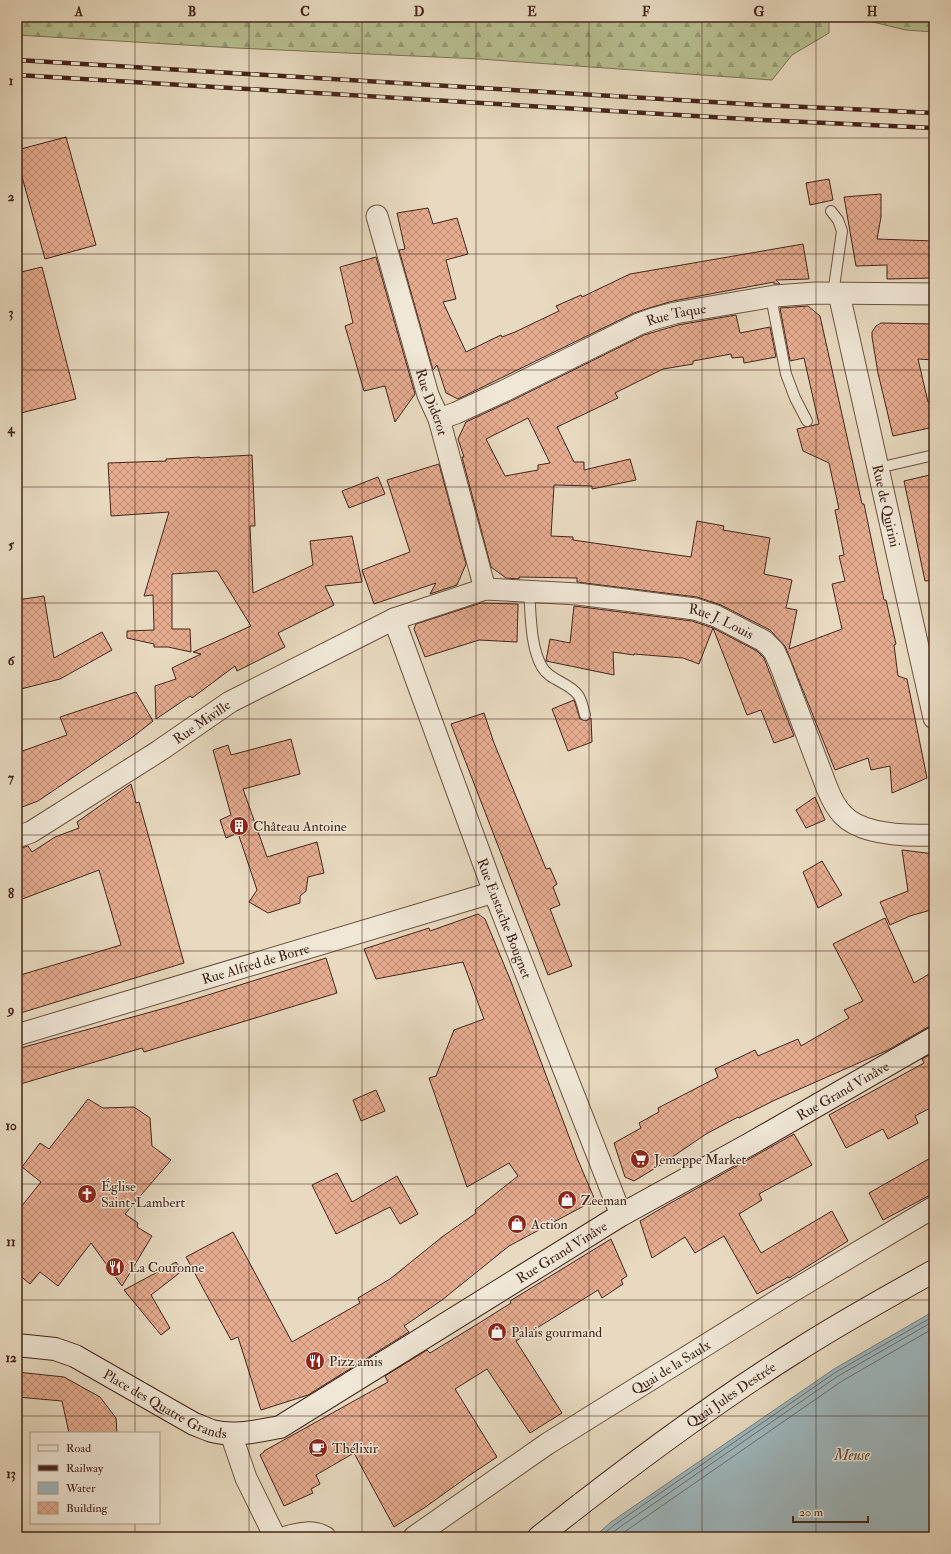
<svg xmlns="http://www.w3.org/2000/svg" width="951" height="1554" viewBox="0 0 951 1554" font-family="'IM FELL Double Pica',serif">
<defs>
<pattern id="forest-firs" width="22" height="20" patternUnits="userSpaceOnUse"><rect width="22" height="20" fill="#b7bf91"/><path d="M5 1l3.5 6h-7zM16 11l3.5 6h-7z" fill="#969b76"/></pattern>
<pattern id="building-cross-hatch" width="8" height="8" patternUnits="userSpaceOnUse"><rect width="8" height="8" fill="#e6ac90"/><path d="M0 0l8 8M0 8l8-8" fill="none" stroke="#bc8c75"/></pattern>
</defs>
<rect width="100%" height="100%" fill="#e8dac0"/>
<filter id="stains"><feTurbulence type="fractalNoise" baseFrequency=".005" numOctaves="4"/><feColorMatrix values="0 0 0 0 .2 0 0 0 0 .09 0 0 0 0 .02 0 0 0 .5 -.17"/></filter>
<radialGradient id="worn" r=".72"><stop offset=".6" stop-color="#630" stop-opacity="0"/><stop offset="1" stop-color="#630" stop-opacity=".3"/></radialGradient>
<polygon fill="url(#forest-firs)" stroke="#7e7255" points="17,17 934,17 934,32 906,30 856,18 829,19 829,33 792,55 772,80 480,59 236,48 17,35"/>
<polygon fill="#9db7be" stroke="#797d7c" points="934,1311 934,1537 594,1537 611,1522 834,1369"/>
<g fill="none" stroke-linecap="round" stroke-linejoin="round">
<g stroke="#706e6c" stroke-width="1">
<polyline points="600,1537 614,1525 836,1372 934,1316"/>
<polyline points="608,1537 617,1529 838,1376 934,1321"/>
<polyline points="617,1537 842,1381 934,1328"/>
</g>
</g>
<g fill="url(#building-cross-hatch)" stroke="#442519" fill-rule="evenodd">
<polygon points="66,137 96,245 45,259 17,159 17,150"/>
<polygon points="829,179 833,200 810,205 806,183"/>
<polygon points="881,194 881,217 877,239 934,241 934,278 887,279 887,265 856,266 844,197"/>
<polygon points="428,208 433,224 457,218 468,254 446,260 456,299 443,302 466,352 501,335 502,337 515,332 559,311 556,306 581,295 582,297 630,274 803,244 809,279 776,280 780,284 774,284 774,282 673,301 649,308 634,313 458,399 446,393 437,365 433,370 399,250 405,249 397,213"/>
<polygon points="376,257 415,394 395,422 385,386 364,391 345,326 353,323 340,267"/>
<polygon points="42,267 76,399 17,414 17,273"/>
<path d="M808 306 820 316 862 504H864L884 600H886L896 644 894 645 898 676 907 679 927 778 892 793 890 766 871 770 868 758 835 770 785 646 770 630 721 605 697 597 577 582V578L519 577V579L506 578 491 567 462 457H464L458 439 466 422 509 402 644 335 678 325 736 315 740 333 770 327 776 357 744 363 743 357 732 358 731 354 693 361V364L663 369 615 393 618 398 557 427 574 462H584V470L630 459 636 480 592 489V486L554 485 551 536 573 537V540L691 557 697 521 724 526 723 530 770 538 764 574 792 580 786 608 797 610 789 649 842 629 832 584 845 581 839 556 844 555 835 510 839 509 829 463 803 451 797 429 819 424 804 358 790 361 780 308ZM528 418 550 463 538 465V470L505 476 486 439Z"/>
<polygon points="881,323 934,324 934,360 918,359 928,402 934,401 934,427 893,436 878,373 872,337 872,332 876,326"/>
<polygon points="252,455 255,526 250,526 253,593 313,565 310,541 352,536 362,582 325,586 334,605 278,633 285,647 237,671 235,666 192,698 190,696 156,719 155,686 176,679 172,668 201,654 193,652 251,626 217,571 172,574 172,629 190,629 191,652 168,647 154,647 154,644 127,638 127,631 154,630 153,595 144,596 169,512 111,516 108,463 166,461 166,459 200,457 200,458"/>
<polygon points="439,464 466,564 457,585 430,594 436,583 374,604 362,570 410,552 387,480"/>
<polygon points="934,474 934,580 925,581 904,481"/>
<polygon points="378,477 385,494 349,508 342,491"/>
<polygon points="44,596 54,658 102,632 112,650 60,679 17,690 17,600"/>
<polygon points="481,603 518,604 517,642 479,640 425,657 414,629 416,624"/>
<polygon points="574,606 692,621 713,628 699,664 683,658 634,654 634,655 613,652 614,675 546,661 550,639 570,643"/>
<polygon points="713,628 757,651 764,658 794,736 774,743 761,710 747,715"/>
<polygon points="136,692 153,721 134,736 38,801 17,809 17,753 67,735 60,717"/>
<polygon points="574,700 580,719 586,721 591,718 592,742 568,751 552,709"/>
<polygon points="484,713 494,743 546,869 550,868 557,884 553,887 560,905 550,909 572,966 548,975 451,724"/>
<polygon points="291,739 300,774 243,789 267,857 317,842 324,873 308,877 306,891 300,896 300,903 268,913 249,902 257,890 238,833 226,838 220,820 231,815 213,750 228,745 231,755"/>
<polygon points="131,784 136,803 139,802 184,963 17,1014 17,976 121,945 99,870 17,901 17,849 28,846 32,852 55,837 79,828 77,822"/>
<polygon points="815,797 825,820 806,828 796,810"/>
<polygon points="902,850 934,854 934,909 910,916 890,925 880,902 908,891"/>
<polygon points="822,861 842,895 818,908 803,872"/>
<polygon points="478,914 485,919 510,979 577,1158 595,1200 509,1246 442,1300 404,1326 409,1332 308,1395 261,1410 238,1337 231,1340 186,1257 233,1232 292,1342 360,1303 358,1298 390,1279 442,1237 476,1213 475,1210 518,1176 509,1163 467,1187 429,1078 436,1076 454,1030 484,1019 463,962 376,979 364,949 429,928 430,931"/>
<polygon points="885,918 914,983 934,971 934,1026 928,1027 888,1050 775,1100 739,1118 738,1117 706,1134 662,1164 634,1181 625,1177 614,1143 641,1128 639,1123 659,1112 658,1108 718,1077 715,1069 755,1050 758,1056 798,1039 801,1046 849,1018 844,1010 863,1001 833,944"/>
<polygon points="326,958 337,993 144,1052 142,1048 17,1085 17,1049 176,1005"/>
<polygon points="934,1052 934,1106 915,1116 918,1123 888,1139 883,1129 846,1148 829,1115 924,1063 922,1059"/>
<polygon points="376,1090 385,1111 361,1121 353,1100"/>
<polygon points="88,1099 103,1108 134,1107 150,1118 152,1146 171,1160 125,1214 138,1223 137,1227 152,1236 122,1286 91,1243 58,1286 40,1272 30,1284 17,1273 17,1212 41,1182 22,1167 40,1143 49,1149"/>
<polygon points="794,1134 812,1165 759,1194 762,1200 739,1214 761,1253 832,1211 848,1241 789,1278 788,1277 757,1294 724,1236 695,1253 685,1237 652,1258 640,1221 667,1205"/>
<polygon points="934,1156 934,1193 883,1220 869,1193"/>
<polygon points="337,1173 352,1202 397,1176 418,1214 400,1224 390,1207 336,1234 312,1185"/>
<polygon points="611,1239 627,1276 621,1280 623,1284 602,1298 598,1290 516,1341 562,1413 530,1433 487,1369 455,1389 497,1457 470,1475 424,1508 394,1527 354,1453 316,1475 320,1484 311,1489 313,1493 284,1506 260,1455 264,1452 264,1451 388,1382 385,1376 427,1350 430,1353 476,1325 511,1303 510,1301"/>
<polygon points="176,1262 182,1271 151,1295 170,1328 161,1335 124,1290"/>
<polygon points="17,1372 64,1377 100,1397 116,1418 117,1433 69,1433 62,1401 17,1397"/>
</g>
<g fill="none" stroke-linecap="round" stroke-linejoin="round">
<defs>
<g id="lane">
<polyline points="831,211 838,220 842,231 833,294"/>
<polyline points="771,297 786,374 795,398 807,421"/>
<polyline points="878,468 934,455"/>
<path d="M529 591C531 614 530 646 542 667 550 681 569 682 578 695 582 700 583 709 585 715"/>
</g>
<g id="street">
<path id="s1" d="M377 216 428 395 439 419 485 589"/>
<path id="s2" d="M839 294 934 718"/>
<path id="s3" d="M439 419 456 413 504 391 639 324 653 319 675 313 775 296 816 293 934 294"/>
<path id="s4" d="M394 619 494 892 621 1215"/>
<path id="s5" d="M17 837 31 832 159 751 230 702 394 619 485 589 578 594 695 609 716 616 764 641 774 651 780 664 827 788C831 798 835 807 843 815 862 835 907 836 934 835"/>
<path id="s6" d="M17 1035 494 892"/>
<polyline points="231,1434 246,1478 275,1537"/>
<path d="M286 1537C299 1533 313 1530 325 1537"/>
<path id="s7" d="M414 1537 547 1444 791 1292 934 1207"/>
</g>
<g id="secondary">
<path id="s8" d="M17 1345 55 1349 75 1356 194 1424C200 1426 206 1429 212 1431 234 1437 258 1431 280 1427L621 1215 750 1144 934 1038"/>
<path id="s9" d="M539 1537C621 1472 706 1408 795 1352 840 1323 887 1297 934 1271"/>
</g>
</defs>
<use href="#lane" stroke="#6d5243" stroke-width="12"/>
<use href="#street" stroke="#6d5243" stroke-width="23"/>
<use href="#secondary" stroke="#442519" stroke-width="24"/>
<use href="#lane" stroke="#f0e7d6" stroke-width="10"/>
<use href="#street" stroke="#f0e7d6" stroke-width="21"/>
<use href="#secondary" stroke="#f0e7d6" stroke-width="22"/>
<defs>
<g id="rail">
<polyline points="17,60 762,105 934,113"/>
<polyline points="17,75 762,120 934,128"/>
</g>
</defs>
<use href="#rail" stroke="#442519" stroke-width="4.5"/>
<use href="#rail" stroke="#f0e7d6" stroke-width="3" stroke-dasharray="9" stroke-linecap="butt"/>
</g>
<path fill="none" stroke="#442519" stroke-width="1" stroke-opacity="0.55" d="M135 17V1433M249 17V1537M362 17V1537M476 17V1537M589 17V1537M702 17V1537M816 17V1537M17 138H934M17 254H934M17 370H934M17 487H934M17 603H934M17 719H934M17 835H934M17 951H934M17 1067H934M17 1184H934M17 1300H934M17 1416H934M135 1523V1537"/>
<defs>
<symbol id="building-disc" viewBox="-11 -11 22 22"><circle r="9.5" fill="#8f2418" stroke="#f0e7d6"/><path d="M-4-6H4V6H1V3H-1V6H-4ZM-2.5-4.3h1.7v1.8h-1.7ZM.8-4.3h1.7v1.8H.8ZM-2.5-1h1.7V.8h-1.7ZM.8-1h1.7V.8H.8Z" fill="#fff"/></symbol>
<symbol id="supermarket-disc" viewBox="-11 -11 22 22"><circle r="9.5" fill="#8f2418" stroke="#f0e7d6"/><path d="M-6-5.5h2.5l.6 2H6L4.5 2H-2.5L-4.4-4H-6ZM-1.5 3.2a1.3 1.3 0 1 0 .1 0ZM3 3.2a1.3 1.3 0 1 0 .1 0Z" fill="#fff"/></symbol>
<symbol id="church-disc" viewBox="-11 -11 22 22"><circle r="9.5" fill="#8f2418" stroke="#f0e7d6"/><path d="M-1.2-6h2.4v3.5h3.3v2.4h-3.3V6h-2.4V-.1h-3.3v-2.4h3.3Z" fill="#fff"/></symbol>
<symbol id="shop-disc" viewBox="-11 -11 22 22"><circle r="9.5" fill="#8f2418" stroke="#f0e7d6"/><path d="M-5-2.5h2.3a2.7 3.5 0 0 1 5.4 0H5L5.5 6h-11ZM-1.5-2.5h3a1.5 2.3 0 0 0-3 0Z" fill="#fff"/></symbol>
<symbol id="restaurant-disc" viewBox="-11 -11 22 22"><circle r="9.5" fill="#8f2418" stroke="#f0e7d6"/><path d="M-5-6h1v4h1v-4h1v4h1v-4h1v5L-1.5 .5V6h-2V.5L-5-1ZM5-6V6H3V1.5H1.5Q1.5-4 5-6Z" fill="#fff"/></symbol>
<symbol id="cafe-disc" viewBox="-11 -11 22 22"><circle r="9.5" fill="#8f2418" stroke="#f0e7d6"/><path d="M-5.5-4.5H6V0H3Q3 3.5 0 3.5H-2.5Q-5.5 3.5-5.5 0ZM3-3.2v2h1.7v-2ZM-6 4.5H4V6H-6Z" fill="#fff"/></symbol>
</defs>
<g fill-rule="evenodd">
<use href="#building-disc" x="228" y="815" width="22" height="22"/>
<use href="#supermarket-disc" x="629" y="1148" width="22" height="22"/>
<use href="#church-disc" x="76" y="1183" width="22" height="22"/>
<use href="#shop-disc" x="556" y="1189" width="22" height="22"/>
<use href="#shop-disc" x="506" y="1213" width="22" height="22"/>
<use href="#restaurant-disc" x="104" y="1256" width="22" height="22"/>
<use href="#shop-disc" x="486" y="1321" width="22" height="22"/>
<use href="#restaurant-disc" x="304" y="1350" width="22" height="22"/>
<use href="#cafe-disc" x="307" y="1437" width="22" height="22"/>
</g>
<g text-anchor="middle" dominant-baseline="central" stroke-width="3" stroke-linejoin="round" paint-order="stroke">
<g font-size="14" fill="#442519" stroke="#f0e7d6">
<text stroke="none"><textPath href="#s3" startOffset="260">Rue Taque</textPath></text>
<text stroke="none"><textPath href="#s1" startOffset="194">Rue Diderot</textPath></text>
<text stroke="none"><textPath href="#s2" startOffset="217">Rue de Quirini</textPath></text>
<text stroke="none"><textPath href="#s5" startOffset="772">Rue J. Louis</textPath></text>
<text stroke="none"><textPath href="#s5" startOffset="218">Rue Miville</textPath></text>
<text stroke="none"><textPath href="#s4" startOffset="319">Rue Eustache Bougnet</textPath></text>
<text stroke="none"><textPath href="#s6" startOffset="249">Rue Alfred de Borre</textPath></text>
<text stroke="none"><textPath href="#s8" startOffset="940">Rue Grand Vinâve</textPath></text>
<text stroke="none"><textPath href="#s8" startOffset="616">Rue Grand Vinâve</textPath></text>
<text stroke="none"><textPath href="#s7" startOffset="308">Quai de la Saulx</textPath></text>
<text stroke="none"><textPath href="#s9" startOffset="239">Quai Jules Destrée</textPath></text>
<text stroke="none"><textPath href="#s8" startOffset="162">Place des Quatre Grands</textPath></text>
</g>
<g font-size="14" fill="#442519" stroke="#f0e7d6" text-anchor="start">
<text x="253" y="826">Château Antoine</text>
<text x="654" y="1159">Jemeppe Market</text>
<text x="101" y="1186">Église<tspan x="101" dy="16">Saint-Lambert</tspan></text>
<text x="581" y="1200">Zeeman</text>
<text x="531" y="1224">Action</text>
<text x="129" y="1267">La Couronne</text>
<text x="511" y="1332">Palais gourmand</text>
<text x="329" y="1361">Pizz amis</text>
<text x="332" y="1448">Thélixir</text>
</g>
<g font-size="15" font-style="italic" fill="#5a4a42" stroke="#f0e7d6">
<text x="852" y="1455">Meuse</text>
</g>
</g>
<rect width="951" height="1554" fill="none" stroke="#e8dac0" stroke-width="44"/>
<rect x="30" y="1432" width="130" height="92" fill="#f0e7d6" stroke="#ab998a"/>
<rect x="38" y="1445" width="20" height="6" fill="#f0e7d6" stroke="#ab998a"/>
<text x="66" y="1452" font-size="12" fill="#442519">Road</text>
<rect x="38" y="1465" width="20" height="6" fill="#442519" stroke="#ab998a"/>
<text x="66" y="1472" font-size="12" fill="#442519">Railway</text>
<rect x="38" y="1482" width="20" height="12" fill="#9db7be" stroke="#ab998a"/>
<text x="66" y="1492" font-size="12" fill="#442519">Water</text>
<rect x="38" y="1502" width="20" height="12" fill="url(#building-cross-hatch)" stroke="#ab998a"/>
<text x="66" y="1512" font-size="12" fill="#442519">Building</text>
<path d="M793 1516v6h75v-6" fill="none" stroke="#442519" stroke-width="2"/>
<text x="799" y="1516" font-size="12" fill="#442519" stroke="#f0e7d6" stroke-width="3" paint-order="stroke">20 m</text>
<rect x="22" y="22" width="907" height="1510" fill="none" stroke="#442519" stroke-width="1.5"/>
<g font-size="13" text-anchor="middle" font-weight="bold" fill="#442519">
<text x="79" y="16">A</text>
<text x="192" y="16">B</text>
<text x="305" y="16">C</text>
<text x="419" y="16">D</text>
<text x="532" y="16">E</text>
<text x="646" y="16">F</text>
<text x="759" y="16">G</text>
<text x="872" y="16">H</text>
<text x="11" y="85">1</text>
<text x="11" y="201">2</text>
<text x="11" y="317">3</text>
<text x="11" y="433">4</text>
<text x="11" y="549">5</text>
<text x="11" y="665">6</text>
<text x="11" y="782">7</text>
<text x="11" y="898">8</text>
<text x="11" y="1014">9</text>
<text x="11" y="1130">10</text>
<text x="11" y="1246">11</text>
<text x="11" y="1362">12</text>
<text x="11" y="1478">13</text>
</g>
<rect width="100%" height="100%" filter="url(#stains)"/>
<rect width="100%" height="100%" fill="url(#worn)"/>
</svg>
